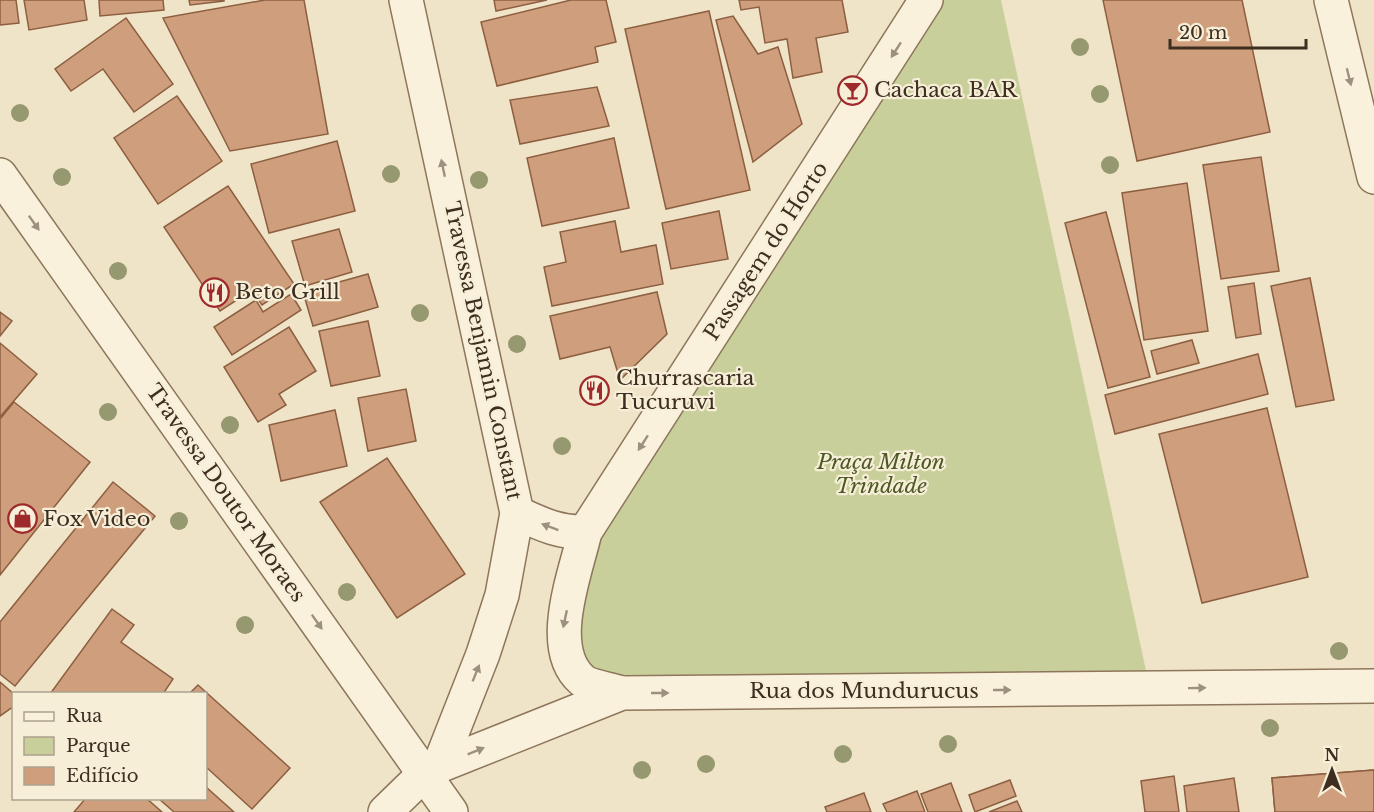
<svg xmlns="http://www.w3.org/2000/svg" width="1374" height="812" viewBox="0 0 1374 812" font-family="'Libre Baskerville',serif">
<rect width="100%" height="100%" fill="#f0e4c8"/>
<polygon fill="#c9cf9b" points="926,0 1001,0 1150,689 622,693 567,658 585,532"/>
<g fill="#cf9f7d" stroke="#8d5f41" stroke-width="1.5">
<polygon points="0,0 16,0 19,23 0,25"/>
<polygon points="24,0 84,0 87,20 29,30"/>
<polygon points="99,0 163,0 164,10 100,16"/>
<polygon points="189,0 224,0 224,1 190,5"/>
<polygon points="265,0 304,0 328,134 230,151 163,18"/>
<polygon points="494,0 547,0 496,11"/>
<polygon points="571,0 606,0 616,42 595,47 598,62 497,86 481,22"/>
<polygon points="739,0 842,0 848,32 816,38 822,72 793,78 787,39 765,43 759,7 741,10"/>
<polygon points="1103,0 1242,0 1270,132 1137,161"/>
<polygon points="709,11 750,190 666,209 625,29"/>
<polygon points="733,16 758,54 778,47 802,124 753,162 716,20"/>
<polygon points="126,18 173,84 134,112 103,69 71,91 55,69"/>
<polygon points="597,87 609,126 520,144 510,100"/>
<polygon points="177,96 222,161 158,204 114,138"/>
<polygon points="614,138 629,208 542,226 527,158"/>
<polygon points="337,141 355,211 269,233 251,164"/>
<polygon points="1261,157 1279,271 1221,279 1203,165"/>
<polygon points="1187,183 1208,331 1144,340 1122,193"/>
<polygon points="228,186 294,284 262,305 252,290 220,311 164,227"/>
<polygon points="719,211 728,259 671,269 662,223"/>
<polygon points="1106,212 1150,377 1108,388 1065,223"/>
<polygon points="615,221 621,252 656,245 663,284 552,306 544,267 566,262 560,232"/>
<polygon points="339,229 352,272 305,286 292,241"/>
<polygon points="368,274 378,307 313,326 303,292"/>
<polygon points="1310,278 1334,400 1296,407 1271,286"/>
<polygon points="1254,283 1261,334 1236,338 1228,287"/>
<polygon points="657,292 667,334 620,380 610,347 560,359 550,316"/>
<polygon points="291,294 301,310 232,355 214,327 256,300 263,312"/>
<polygon points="0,312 12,321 0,336"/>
<polygon points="368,321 380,376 331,386 319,331"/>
<polygon points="289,327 316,371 279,394 286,405 258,422 224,367"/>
<polygon points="1192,340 1199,363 1157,374 1151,351"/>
<polygon points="0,343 37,374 0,417"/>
<polygon points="1258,354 1268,394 1115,434 1105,395"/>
<polygon points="406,389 416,441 368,451 358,398"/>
<polygon points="14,402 90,462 0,575 0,419"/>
<polygon points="1267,408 1308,577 1202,603 1159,434"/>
<polygon points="335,410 347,466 281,481 269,425"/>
<polygon points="387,458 465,574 397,618 320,502"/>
<polygon points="113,482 155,516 15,686 0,674 0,622"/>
<polygon points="112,609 134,625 121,642 173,679 163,694 50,694"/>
<polygon points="0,682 14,694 14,706 0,716"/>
<polygon points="198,685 290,768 252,809 206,767 206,694 189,694"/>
<polygon points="1374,770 1374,812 1275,812 1272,778"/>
<polygon points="1374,770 1374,812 1275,812 1272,778"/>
<polygon points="1174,776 1179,812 1145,812 1141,781"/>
<polygon points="1234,778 1239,812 1187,812 1184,786"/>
<polygon points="1010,780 1016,796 975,812 969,795"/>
<polygon points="951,783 962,812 928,812 921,794"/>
<polygon points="206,787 234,812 174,812 158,798 206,798"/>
<polygon points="917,791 925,812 887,812 883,804"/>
<polygon points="864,793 871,812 827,812 825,807"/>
<polygon points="86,798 146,798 162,812 74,812"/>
<polygon points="1017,801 1022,812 989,812"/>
</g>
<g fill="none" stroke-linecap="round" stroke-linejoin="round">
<defs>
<g id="minor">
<polyline points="406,0 517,513 502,595 483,654 439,766"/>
<polyline points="1331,0 1374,177"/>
<polyline points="0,175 451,812"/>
<path d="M517 513C541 524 559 533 585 532"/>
<path d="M622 693C611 689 590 687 582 680 545 648 576 572 585 532L926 0"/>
<polyline points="385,812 423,775 439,766 622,693 1374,686"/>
</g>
</defs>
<use href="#minor" stroke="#8d765c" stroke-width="36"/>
<use href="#minor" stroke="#faf1dc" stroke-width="33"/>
</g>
<g fill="#96986f">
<circle cx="1080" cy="47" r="9"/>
<circle cx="1100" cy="94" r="9"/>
<circle cx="20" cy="113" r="9"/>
<circle cx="1110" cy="165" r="9"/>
<circle cx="391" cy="174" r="9"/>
<circle cx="62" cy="177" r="9"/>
<circle cx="479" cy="180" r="9"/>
<circle cx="118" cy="271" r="9"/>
<circle cx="420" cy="313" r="9"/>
<circle cx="517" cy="344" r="9"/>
<circle cx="108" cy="412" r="9"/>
<circle cx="230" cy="425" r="9"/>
<circle cx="562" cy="446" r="9"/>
<circle cx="179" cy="521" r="9"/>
<circle cx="347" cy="592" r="9"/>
<circle cx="245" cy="625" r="9"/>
<circle cx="1339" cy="651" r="9"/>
<circle cx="1270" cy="728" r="9"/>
<circle cx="948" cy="744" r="9"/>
<circle cx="843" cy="754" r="9"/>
<circle cx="706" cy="764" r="9"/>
<circle cx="642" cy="770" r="9"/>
</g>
<defs><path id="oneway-solid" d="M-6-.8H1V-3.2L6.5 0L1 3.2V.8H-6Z" transform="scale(1.5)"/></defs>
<g fill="#9c907e">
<use href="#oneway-solid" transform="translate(896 50) rotate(123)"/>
<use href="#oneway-solid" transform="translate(1349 77) rotate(76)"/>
<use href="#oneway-solid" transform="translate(443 168) rotate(-102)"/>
<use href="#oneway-solid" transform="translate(34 223) rotate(55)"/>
<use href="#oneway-solid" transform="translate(643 443) rotate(123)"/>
<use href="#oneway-solid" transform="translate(550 527) rotate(-159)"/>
<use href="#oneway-solid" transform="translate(565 619) rotate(102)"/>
<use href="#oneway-solid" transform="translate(317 622) rotate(55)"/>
<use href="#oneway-solid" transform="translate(476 673) rotate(-68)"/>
<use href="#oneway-solid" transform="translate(1197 688) rotate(-1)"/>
<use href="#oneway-solid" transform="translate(1002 690)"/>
<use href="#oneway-solid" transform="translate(660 693)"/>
<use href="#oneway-solid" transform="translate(476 751) rotate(-22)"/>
</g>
<defs>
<symbol id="bar-ring" viewBox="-11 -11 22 22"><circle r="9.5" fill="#f7eed8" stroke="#9e2a2b" stroke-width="1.5"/><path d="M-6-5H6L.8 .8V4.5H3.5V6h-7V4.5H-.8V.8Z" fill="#9e2a2b"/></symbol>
<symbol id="restaurant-ring" viewBox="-11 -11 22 22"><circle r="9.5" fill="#f7eed8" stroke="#9e2a2b" stroke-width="1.5"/><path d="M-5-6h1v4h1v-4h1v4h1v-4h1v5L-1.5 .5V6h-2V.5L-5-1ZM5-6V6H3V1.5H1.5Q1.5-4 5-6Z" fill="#9e2a2b"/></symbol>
<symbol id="shop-ring" viewBox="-11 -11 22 22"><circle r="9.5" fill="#f7eed8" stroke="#9e2a2b" stroke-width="1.5"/><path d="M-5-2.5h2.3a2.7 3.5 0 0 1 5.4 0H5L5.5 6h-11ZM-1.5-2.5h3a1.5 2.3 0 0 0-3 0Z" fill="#9e2a2b"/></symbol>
</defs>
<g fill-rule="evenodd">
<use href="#bar-ring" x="836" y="74" width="33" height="33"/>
<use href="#restaurant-ring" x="198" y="276" width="33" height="33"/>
<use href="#restaurant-ring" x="578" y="374" width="33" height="33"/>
<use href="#shop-ring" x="6" y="502" width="33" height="33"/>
</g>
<g text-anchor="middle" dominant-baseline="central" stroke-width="4.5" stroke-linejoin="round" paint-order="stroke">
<g font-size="21" fill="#3d2e20" stroke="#f7eed8" text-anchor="start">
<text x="874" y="90">Cachaca BAR</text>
<text x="235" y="292">Beto Grill</text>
<text x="616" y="378">Churrascaria<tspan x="616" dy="24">Tucuruvi</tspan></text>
<text x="43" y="519">Fox Video</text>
</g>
<g font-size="21" fill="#3d2e20" stroke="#f7eed8">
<text transform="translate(766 251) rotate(-57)">Passagem do Horto</text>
<text transform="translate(483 351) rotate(78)">Travessa Benjamin Constant</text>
<text transform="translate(226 493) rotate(55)">Travessa Doutor Moraes</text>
<text x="864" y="691">Rua dos Mundurucus</text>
</g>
<g font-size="21" font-style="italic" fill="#4d5a26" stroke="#f7eed8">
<text x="881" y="462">Praça Milton<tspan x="881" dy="24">Trindade</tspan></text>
</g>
</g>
<rect x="12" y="692" width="195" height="108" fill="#f7eed8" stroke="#ada18e" stroke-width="1.5"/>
<rect x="24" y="712" width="30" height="9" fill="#faf1dc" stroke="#ada18e" stroke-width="1.5"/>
<text x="66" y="722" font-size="18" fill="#3d2e20">Rua</text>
<rect x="24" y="737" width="30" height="18" fill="#c9cf9b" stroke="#ada18e" stroke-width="1.5"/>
<text x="66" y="752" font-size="18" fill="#3d2e20">Parque</text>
<rect x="24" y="767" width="30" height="18" fill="#cf9f7d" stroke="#ada18e" stroke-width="1.5"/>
<text x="66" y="782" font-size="18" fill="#3d2e20">Edifício</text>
<g transform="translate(1332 770)" stroke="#f7eed8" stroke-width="4.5" paint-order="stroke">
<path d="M0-4.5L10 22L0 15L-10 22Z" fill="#3d2e20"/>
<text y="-9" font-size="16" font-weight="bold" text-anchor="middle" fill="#3d2e20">N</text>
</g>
<path d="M1170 39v9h136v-9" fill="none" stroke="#3d2e20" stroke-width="3"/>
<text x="1179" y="39" font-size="18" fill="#3d2e20" stroke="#f7eed8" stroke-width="4.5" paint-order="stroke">20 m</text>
</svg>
